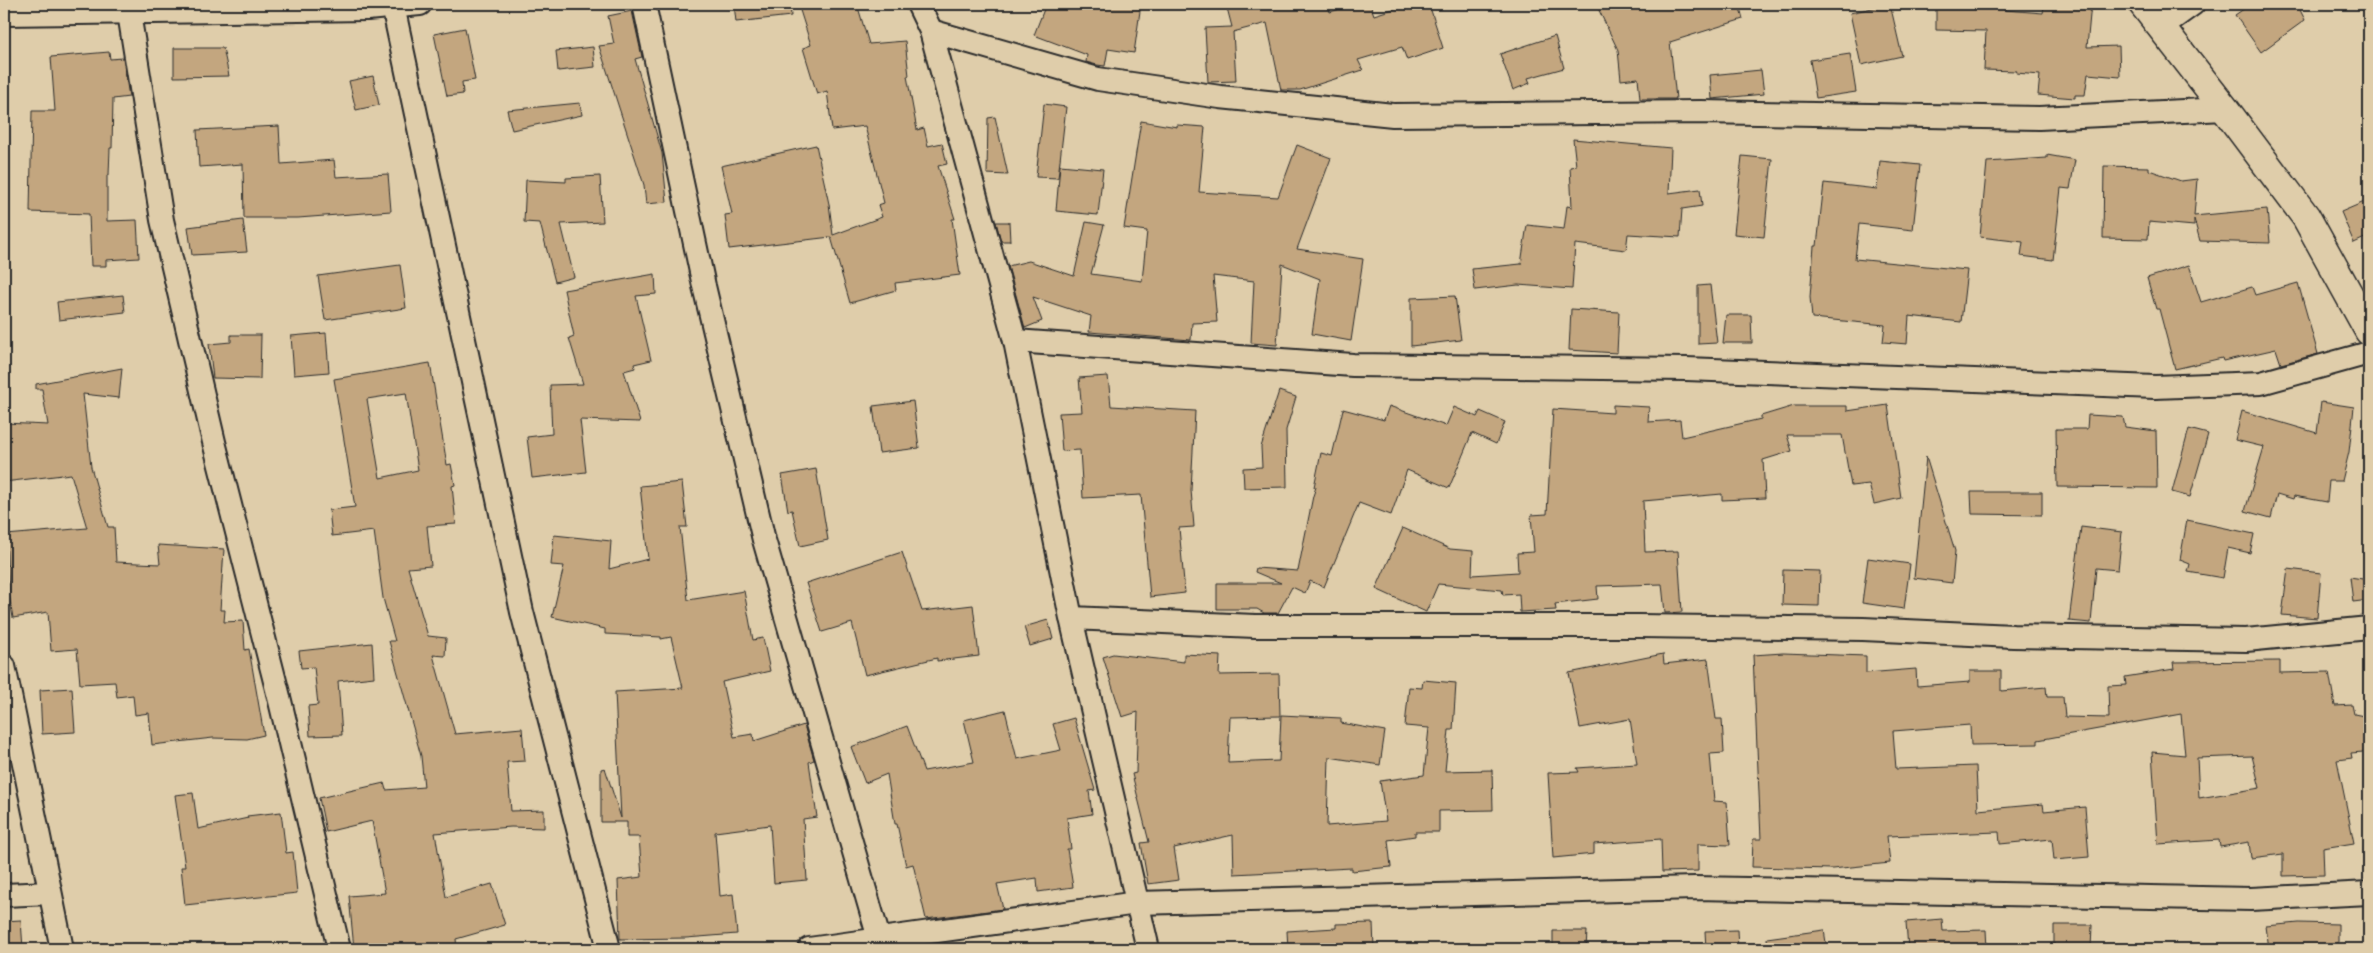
<svg xmlns="http://www.w3.org/2000/svg" width="2373" height="953" viewBox="0 0 2373 953" font-family="Kalam,sans-serif">
<rect width="100%" height="100%" fill="#dfcdaa"/>
<filter id="ink" filterUnits="userSpaceOnUse"><feTurbulence type="fractalNoise" baseFrequency=".02" numOctaves="2"/><feDisplacementMap in="SourceGraphic" scale="10" xChannelSelector="R" yChannelSelector="G"/><feConvolveMatrix kernelMatrix="1 2 1 2 8 2 1 2 1" color-interpolation-filters="sRGB"/></filter>
<g filter="url(#ink)">
<g fill="#c3a67f" stroke="#2b2b2b" fill-rule="evenodd">
<polygon points="734,4 790,4 791,16 736,22"/>
<polygon points="798,4 857,4 869,44 905,41 909,76 907,76 917,130 924,128 928,146 942,143 947,164 938,166 955,219 952,219 960,275 895,283 896,290 850,303 831,237 729,249 725,215 732,214 721,166 816,145 829,204 833,235 882,217 878,205 884,203 865,126 832,130 827,91 817,94 803,48 811,45"/>
<polygon points="1046,4 1141,4 1134,53 1108,49 1105,66 1097,65 1086,62 1087,55 1034,35"/>
<polygon points="1226,4 1328,4 1330,12 1357,4 1370,4 1374,15 1409,4 1429,4 1443,48 1407,60 1402,47 1358,60 1363,70 1300,90 1281,90 1267,23 1233,32 1236,81 1208,82 1205,28 1232,27"/>
<polygon points="1596,4 1739,4 1743,19 1670,42 1676,99 1640,99 1638,78 1621,80 1618,50"/>
<polygon points="1890,4 1902,56 1861,65 1850,13"/>
<polygon points="1936,4 2005,6 2005,10 2043,13 2044,7 2091,4 2087,47 2119,46 2120,77 2088,74 2085,95 2075,95 2075,98 2038,95 2040,75 2016,73 2017,71 1984,70 1986,31 1936,30"/>
<polygon points="2251,4 2297,4 2305,20 2261,52 2235,15"/>
<polygon points="632,11 642,57 635,59 662,153 667,202 646,204 644,185 599,46 614,44 608,16"/>
<polygon points="465,28 475,80 462,82 463,94 447,96 434,34"/>
<polygon points="1555,36 1564,68 1528,78 1530,83 1513,90 1500,54"/>
<polygon points="593,47 595,67 558,71 556,51"/>
<polygon points="174,48 223,48 229,76 174,77"/>
<polygon points="109,52 110,59 123,58 129,97 113,99 112,148 110,148 109,175 107,175 107,221 137,220 139,258 106,260 106,266 91,266 89,214 30,212 32,111 55,111 51,57"/>
<polygon points="1850,54 1856,92 1816,98 1810,60"/>
<polygon points="1761,70 1764,94 1712,99 1710,75"/>
<polygon points="373,76 379,105 356,110 349,81"/>
<polygon points="580,103 582,115 512,130 507,110"/>
<polygon points="1044,104 1066,107 1058,178 1036,177"/>
<polygon points="995,117 1008,175 987,174 988,118"/>
<polygon points="1141,121 1177,127 1177,125 1205,127 1199,192 1278,197 1297,145 1331,158 1297,249 1363,259 1351,341 1312,334 1320,279 1282,264 1277,345 1251,343 1254,281 1213,276 1217,322 1192,323 1191,340 1089,332 1091,316 1033,297 1042,321 1025,328 1008,266 1029,261 1074,276 1086,222 1104,225 1091,274 1142,281 1147,231 1124,228"/>
<polygon points="279,126 281,164 334,160 336,177 388,174 391,211 298,218 244,218 243,164 199,167 197,130"/>
<polygon points="1573,139 1671,148 1669,193 1700,189 1702,206 1682,209 1680,237 1628,234 1626,250 1575,244 1572,289 1518,285 1475,290 1472,269 1521,264 1527,225 1564,229 1567,206 1572,207 1570,167 1576,166"/>
<polygon points="2047,155 2075,160 2070,189 2061,188 2053,260 2021,256 2023,242 1980,237 1987,162 2047,158"/>
<polygon points="1742,156 1772,159 1764,237 1734,234"/>
<polygon points="1880,161 1920,165 1913,230 1859,224 1855,259 1967,270 1961,322 1909,316 1907,344 1883,342 1885,325 1812,318 1810,297 1814,246 1817,246 1824,183 1877,189"/>
<polygon points="1060,165 1103,169 1098,215 1056,211"/>
<polygon points="2104,166 2149,167 2149,170 2181,181 2197,179 2194,216 2267,209 2270,243 2200,241 2194,219 2194,226 2149,222 2148,239 2103,238"/>
<polygon points="600,176 603,222 561,224 574,277 555,282 540,223 524,222 526,180 566,182 566,178"/>
<polygon points="2369,200 2369,236 2354,243 2341,212"/>
<polygon points="243,220 247,252 192,255 188,227"/>
<polygon points="996,222 1009,222 1010,241 1001,241"/>
<polygon points="400,265 406,308 325,320 318,276"/>
<polygon points="2189,265 2201,302 2252,287 2255,295 2298,283 2318,354 2281,364 2276,349 2223,361 2222,358 2175,369 2159,309 2156,309 2147,278"/>
<polygon points="655,274 656,294 636,296 651,360 634,364 635,368 624,371 640,422 580,420 586,472 532,478 527,437 552,434 550,385 583,384 569,338 574,336 564,290"/>
<polygon points="1710,285 1717,343 1698,344 1698,286"/>
<polygon points="123,295 125,312 59,320 57,302"/>
<polygon points="1455,296 1461,340 1411,346 1411,298"/>
<polygon points="1571,309 1619,312 1617,353 1569,350"/>
<polygon points="1726,315 1751,315 1752,343 1723,343"/>
<polygon points="326,333 329,372 294,375 291,336"/>
<polygon points="231,335 261,335 260,379 213,378 209,344 231,342"/>
<path d="M430 363 447 465 451 464 455 485 452 486 456 524 427 526 431 566 408 568 428 636 446 638 445 656 433 655 455 734 522 728 525 761 507 762 511 811 544 810V828L511 827 435 833 446 897 492 884 505 925 456 939 457 949H354L349 896 385 893 372 821 326 832 319 798 384 783 386 790 424 787 421 756 389 641H395L383 598 374 531 332 536 329 510 355 507 334 379ZM406 393 418 470 380 478 367 399Z"/>
<polygon points="122,368 119,398 83,394 91,467 108,527 114,527 116,562 160,564 158,545 224,549 220,610 225,610 224,622 243,621 245,650 249,649 264,735 247,739 213,738 152,745 149,713 135,715 133,695 117,697 115,682 80,684 77,649 51,651 48,612 13,618 9,594 6,535 87,528 71,474 4,482 4,423 48,425 42,389 36,389 36,384"/>
<polygon points="1108,376 1111,406 1195,411 1191,490 1194,527 1179,528 1185,593 1150,597 1141,495 1083,498 1080,450 1062,451 1059,413 1082,412 1079,378"/>
<polygon points="1279,391 1296,397 1286,430 1287,487 1244,488 1243,468 1262,467 1261,447"/>
<polygon points="913,401 919,448 879,453 873,406"/>
<polygon points="2321,402 2354,407 2349,452 2342,481 2329,481 2327,502 2294,496 2293,499 2277,494 2271,518 2245,511 2264,447 2235,440 2242,411 2317,433"/>
<polygon points="1613,405 1649,407 1648,422 1680,420 1682,437 1761,419 1761,416 1794,406 1847,406 1847,411 1888,405 1901,498 1874,504 1869,484 1851,486 1842,435 1787,435 1792,451 1763,460 1765,498 1722,500 1722,494 1643,501 1645,552 1678,551 1682,612 1665,613 1662,584 1597,586 1598,599 1555,604 1556,610 1520,612 1519,594 1503,595 1502,590 1438,584 1426,612 1376,589 1403,528 1450,549 1473,551 1472,575 1518,572 1517,553 1534,552 1531,515 1547,514 1553,409 1613,413"/>
<polygon points="1389,406 1446,426 1454,407 1477,417 1480,411 1505,422 1496,444 1472,433 1449,488 1407,470 1391,515 1359,503 1324,587 1310,581 1305,593 1292,587 1278,613 1264,613 1257,609 1217,609 1217,583 1281,583 1255,572 1256,568 1298,571 1313,496 1316,487 1314,487 1321,453 1332,456 1343,409 1384,420"/>
<polygon points="2088,415 2123,417 2125,427 2156,431 2157,488 2057,487 2056,429 2087,429"/>
<polygon points="2189,429 2208,434 2190,497 2172,492"/>
<polygon points="1926,457 1955,551 1952,583 1914,578"/>
<polygon points="816,469 828,540 800,546 792,510 788,511 782,475"/>
<polygon points="682,482 687,527 680,527 688,600 744,591 753,640 763,638 770,671 722,682 734,737 753,734 754,741 804,725 814,760 809,762 817,817 803,819 807,880 774,883 770,825 715,832 720,896 733,894 737,934 686,938 620,939 618,880 642,877 639,837 627,837 627,822 601,822 601,769 605,768 621,818 615,692 683,688 671,637 661,639 661,637 605,634 605,629 552,617 564,566 551,565 554,535 611,541 609,569 648,559 640,486"/>
<polygon points="1971,492 2042,492 2042,515 1972,514"/>
<polygon points="2187,520 2254,534 2250,553 2228,548 2223,578 2188,572 2190,564 2180,560"/>
<polygon points="2081,527 2122,532 2118,570 2096,568 2091,623 2069,621"/>
<polygon points="902,552 922,611 973,605 979,656 937,661 937,658 865,675 852,623 822,632 806,583"/>
<polygon points="1868,558 1910,564 1904,609 1862,603"/>
<polygon points="2288,569 2321,573 2317,618 2282,615"/>
<polygon points="1783,570 1820,571 1819,606 1782,605"/>
<polygon points="2350,577 2369,580 2369,600 2353,602"/>
<polygon points="1048,620 1053,639 1030,646 1024,627"/>
<polygon points="372,643 374,677 338,681 342,735 310,736 308,706 318,705 314,667 301,668 299,651"/>
<path d="M1783 653 1866 656V673L1916 669 1917 686 1970 682V671H2001V691L2046 687 2047 697H2063L2065 717 2109 718 2108 686 2126 685 2125 677 2174 669 2173 662 2280 661V673L2329 672 2335 706 2352 705 2354 714 2369 717V739L2363 752 2351 753 2352 758 2337 760 2354 843 2323 848 2324 875 2283 876V854L2251 858 2249 842 2220 847 2219 840 2158 844 2152 752 2185 755 2181 714 2038 740V744L1971 745 1970 725 1893 731 1896 769 1976 766 1978 810 2043 804 2044 811 2085 807 2089 857 2054 860 2052 839 2000 844 1999 832 1887 836 1890 863 1832 869 1752 867 1753 839H1761L1753 655ZM2252 756 2260 788 2199 798 2197 758Z"/>
<polygon points="1113,654 1184,662 1184,654 1220,656 1219,675 1279,674 1280,716 1230,717 1228,763 1279,761 1281,715 1341,718 1341,723 1385,731 1380,765 1329,757 1327,826 1386,821 1380,781 1424,775 1429,728 1405,726 1409,687 1422,688 1423,680 1456,683 1453,730 1449,730 1445,771 1492,770 1493,810 1439,811 1439,832 1415,832 1415,836 1388,840 1391,867 1352,871 1352,868 1234,874 1233,835 1174,848 1179,880 1148,884 1141,843 1149,842 1132,774 1136,773 1138,712 1122,717 1103,657"/>
<polygon points="1663,654 1664,664 1708,659 1716,719 1722,719 1724,753 1710,754 1714,801 1727,802 1730,845 1698,844 1698,871 1662,872 1661,839 1594,844 1594,854 1553,858 1548,773 1579,772 1577,768 1637,764 1630,719 1580,728 1569,673"/>
<polygon points="72,688 75,732 42,734 40,690"/>
<polygon points="1005,710 1017,759 1061,750 1053,724 1074,718 1095,790 1089,791 1092,814 1067,818 1071,849 1067,849 1073,887 1038,892 1037,878 997,884 1003,909 926,919 913,864 906,866 897,824 895,824 887,774 865,783 851,747 907,726 924,771 974,762 964,720"/>
<polygon points="193,793 198,829 248,818 247,816 281,812 286,853 293,852 297,893 185,905 181,867 185,867 175,795"/>
<polygon points="1942,919 1943,931 1986,930 1987,949 1908,949 1906,922"/>
<polygon points="21,920 23,949 4,949 4,921"/>
<polygon points="1373,923 1374,949 1288,949 1287,931 1336,928 1336,924"/>
<polygon points="2299,923 2338,924 2338,949 2269,949 2266,926"/>
<polygon points="2054,925 2092,925 2091,949 2054,949"/>
<polygon points="1737,930 1738,949 1706,949 1705,931"/>
<polygon points="1824,930 1827,949 1768,949 1767,938"/>
<polygon points="1553,931 1587,931 1586,949 1553,949"/>
</g>
<g fill="none" stroke-linecap="round" stroke-linejoin="round">
<defs>
<g id="minor">
<polyline points="644,4 704,286 764,540 882,949"/>
<polyline points="918,4 931,31 1015,341 1071,618 1148,949"/>
<polyline points="393,6 522,612 609,949"/>
<polyline points="129,13 162,220 214,442 280,701 339,949"/>
<polyline points="4,14 367,9 420,4"/>
<polyline points="2161,27 2193,4"/>
<polyline points="931,31 1098,79 1220,97 1393,115 1701,112 2039,118 2225,109"/>
<polyline points="1015,341 1353,365 1686,369 2155,387 2261,383 2369,353"/>
<polyline points="1071,618 1255,626 1639,626 1863,629 2013,636 2246,640 2369,628"/>
<polyline points="4,666 62,949"/>
<polyline points="4,895 50,893"/>
<polyline points="809,949 1137,903 1695,888 2251,899 2369,893"/>
</g>
<polyline id="tertiary" points="2143,4 2225,109 2306,217 2369,331"/>
</defs>
<use href="#minor" stroke="#2b2b2b" stroke-width="26"/>
<use href="#tertiary" stroke="#2b2b2b" stroke-width="31"/>
<use href="#minor" stroke="#dfcdaa" stroke-width="22"/>
<use href="#tertiary" stroke="#dfcdaa" stroke-width="28"/>
</g>
</g>
<rect width="2373" height="953" fill="none" stroke="#dfcdaa" stroke-width="20"/>
<rect x="10" y="10" width="2353" height="933" fill="none" stroke="#2b2b2b" stroke-width="2" filter="url(#ink)"/>
</svg>
